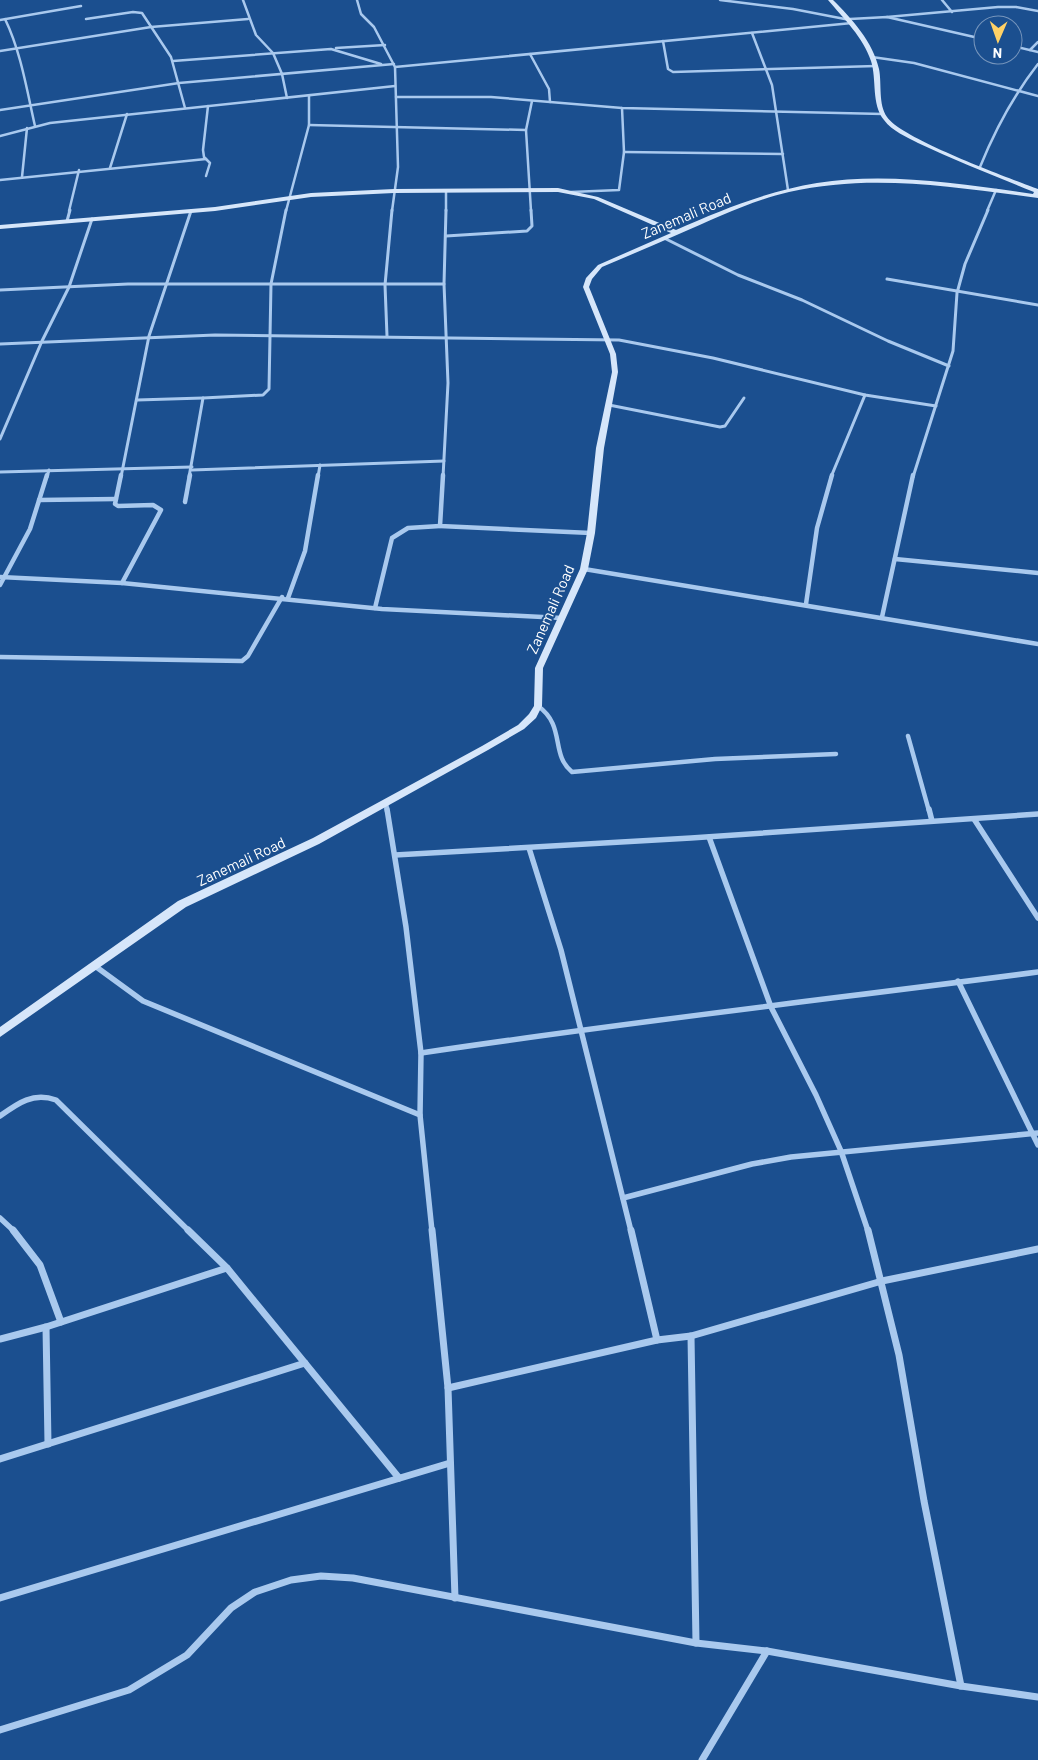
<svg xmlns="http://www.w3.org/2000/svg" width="1038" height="1760" viewBox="0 0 1038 1760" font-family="Barlow,sans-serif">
<rect width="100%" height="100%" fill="#1b4f8f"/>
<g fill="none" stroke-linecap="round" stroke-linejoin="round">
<g stroke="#a9c9ee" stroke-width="2.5">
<polyline points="243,0 256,35 273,53 282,74 287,98"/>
<polyline points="357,0 361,14 374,27 395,67 398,167 392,211"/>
<polyline points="720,0 793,9 850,20"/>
<polyline points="942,0 952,12"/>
<polyline points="887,17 998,7 1016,7 1038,11"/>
<path d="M5 19C21 52 27 91 35 126"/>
<polyline points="86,19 133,12 142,13 171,57 185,108"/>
<polyline points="850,19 887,17 983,39"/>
<polyline points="0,20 81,6"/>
<polyline points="752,33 772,85 788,190"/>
<polyline points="663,41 668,69 673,72 876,66"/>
<polyline points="1013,46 1038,52"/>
<polyline points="336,48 385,45"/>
<polyline points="1030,50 1038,42"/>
<polyline points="0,51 151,27 248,19"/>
<polyline points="530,54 549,89 550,102"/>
<polyline points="872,57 914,63 1038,96"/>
<polyline points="173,61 331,49 381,64"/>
<polyline points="395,67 852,23"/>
<polyline points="396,97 491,97 622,108 883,114"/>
<polyline points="0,110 179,83 394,64"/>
<polyline points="309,125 526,130"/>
<polyline points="0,136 50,123 395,86"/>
<polyline points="624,152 783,154"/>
<path d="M980 167C995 130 1013 96 1038 64"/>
<polyline points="110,168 127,114"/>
<polyline points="206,176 210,163 204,157 203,150 208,106"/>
<polyline points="22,177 27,128"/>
<polyline points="0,180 206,159"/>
<polyline points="571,192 619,190 624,152 622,108"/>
<polyline points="69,211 79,170"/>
<polyline points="286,211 309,125 309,96"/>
<polyline points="446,211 446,191"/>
<polyline points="531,211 526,130 532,101"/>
<polyline points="987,211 996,190"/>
</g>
<g stroke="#a9c9ee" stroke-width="3">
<polyline points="67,221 70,210"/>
<polyline points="446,236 527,231 532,226 531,210"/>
<polyline points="666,239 738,275 802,300 888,341 949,366"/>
<polyline points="887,279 1038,305"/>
<polyline points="0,290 128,284 444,284"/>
<polyline points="387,336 385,285 392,210"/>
<polyline points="0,344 215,335 619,340 713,358 865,395 936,406"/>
<polyline points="137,400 203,398"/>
<polyline points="609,405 720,427 725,426 744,398"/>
<polyline points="0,439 42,341 69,287 92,219"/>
<polyline points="192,470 444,461"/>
<polyline points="0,472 192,467"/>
<polyline points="47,477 49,470"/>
<polyline points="121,477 149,336 191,211"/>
<polyline points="189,477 203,398 263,395 269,389 271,284 286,210"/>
<polyline points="318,477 320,465"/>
<polyline points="443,477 448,383 444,284 446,210"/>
<polyline points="831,477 865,395"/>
<polyline points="913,477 953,351 957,293 965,264 988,210"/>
</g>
<g stroke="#a9c9ee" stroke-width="4.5">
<polyline points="121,475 115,504 118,506 153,505 161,510 122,583"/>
<polyline points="443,475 440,526 591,533"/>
<polyline points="39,500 116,499"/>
<polyline points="185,502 190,475"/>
<polyline points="895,559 1038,573"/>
<polyline points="584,569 1038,644"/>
<polyline points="0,577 122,583 382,609 562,618"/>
<polyline points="0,585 30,529 47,475"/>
<polyline points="288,598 305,551 318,475"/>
<polyline points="806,604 817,528 832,475"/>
<polyline points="375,608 392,538 408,528 440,526"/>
<polyline points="882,617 913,475"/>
<polyline points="0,657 242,661 248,656 282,597"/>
<path d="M538 706C566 726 550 754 572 772L715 759 836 754"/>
<polyline points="908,736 929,811"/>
<polyline points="386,802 387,811"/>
</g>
<g stroke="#a9c9ee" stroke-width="5.5">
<polyline points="387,809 406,927 421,1053 420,1115"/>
<polyline points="929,809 932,821"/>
<polyline points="974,819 1038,918"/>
<polyline points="709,837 771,1007 816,1095 841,1151 868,1231"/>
<polyline points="529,848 561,950 631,1231"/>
<polyline points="395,855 691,838 1038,814"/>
<polyline points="95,966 143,1001 420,1115 432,1231"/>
<polyline points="958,981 1038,1145"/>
<path d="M421 1053C626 1022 832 999 1038 972"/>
<path d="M0 1116C18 1103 33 1092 56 1100L189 1231"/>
<polyline points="623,1198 752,1164 791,1157 1038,1133"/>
<polyline points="0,1218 14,1231"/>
</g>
<g stroke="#a9c9ee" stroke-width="7">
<polyline points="13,1230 40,1265 61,1322"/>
<polyline points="188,1230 227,1268 399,1478"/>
<polyline points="432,1230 448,1388 455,1598"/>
<polyline points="631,1230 657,1340"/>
<polyline points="868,1230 899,1355 924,1501 961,1686"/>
<polyline points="46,1327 48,1444"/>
<polyline points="691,1336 696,1643"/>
<polyline points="0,1339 46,1327 227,1268"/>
<polyline points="448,1388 657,1340 691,1336 882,1281 1038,1249"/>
<polyline points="0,1459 305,1363"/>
<polyline points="0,1598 450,1463"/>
<polyline points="0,1730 129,1690 187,1655 231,1608 255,1592 291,1580 321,1576 353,1578 696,1643 767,1651 961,1686 1038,1697"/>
<polyline points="702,1760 767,1651"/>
</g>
<path fill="#d6e6fa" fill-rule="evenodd" d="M828 0H833C852 19 873 42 879 69 882 84 878 104 887 117 902 139 1009 178 1038 189V198C955 187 871 173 789 192 750 201 714 219 679 234 654 245 628 256 602 267L592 279 589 287 616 354 618 372 604 448 595 533 588 569 543 668 542 706 536 718 524 729 488 750 319 844 186 907 0 1037V1027L178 901 313 838 482 746 518 725 529 714 534 706 535 668 580 569 587 533 596 448 612 372 610 354 583 287 586 278 598 265 671 233 594 199 558 192 394 193 311 197 215 211 0 229V225L215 207 311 193 394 189 558 188 598 197 676 230C721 210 768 191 817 183 888 172 962 184 1033 194L1034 192C995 176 956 161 918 143 907 137 892 131 884 120 871 104 877 80 871 61 863 37 844 19 828 0Z"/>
</g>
<g text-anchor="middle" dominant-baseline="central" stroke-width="4" stroke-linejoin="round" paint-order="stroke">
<g font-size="15" fill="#fff" stroke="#1b4f8f">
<text transform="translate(686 215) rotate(-23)">Zanemali Road</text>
<text transform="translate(550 609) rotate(-66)">Zanemali Road</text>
<text transform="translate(241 861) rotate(-25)">Zanemali Road</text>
</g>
</g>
<g transform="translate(998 40) rotate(182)"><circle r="24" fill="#1b4f8f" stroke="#7695bc"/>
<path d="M0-4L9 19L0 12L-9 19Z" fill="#ffd166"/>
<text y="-8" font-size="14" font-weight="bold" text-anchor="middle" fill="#ffffff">N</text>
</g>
</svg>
